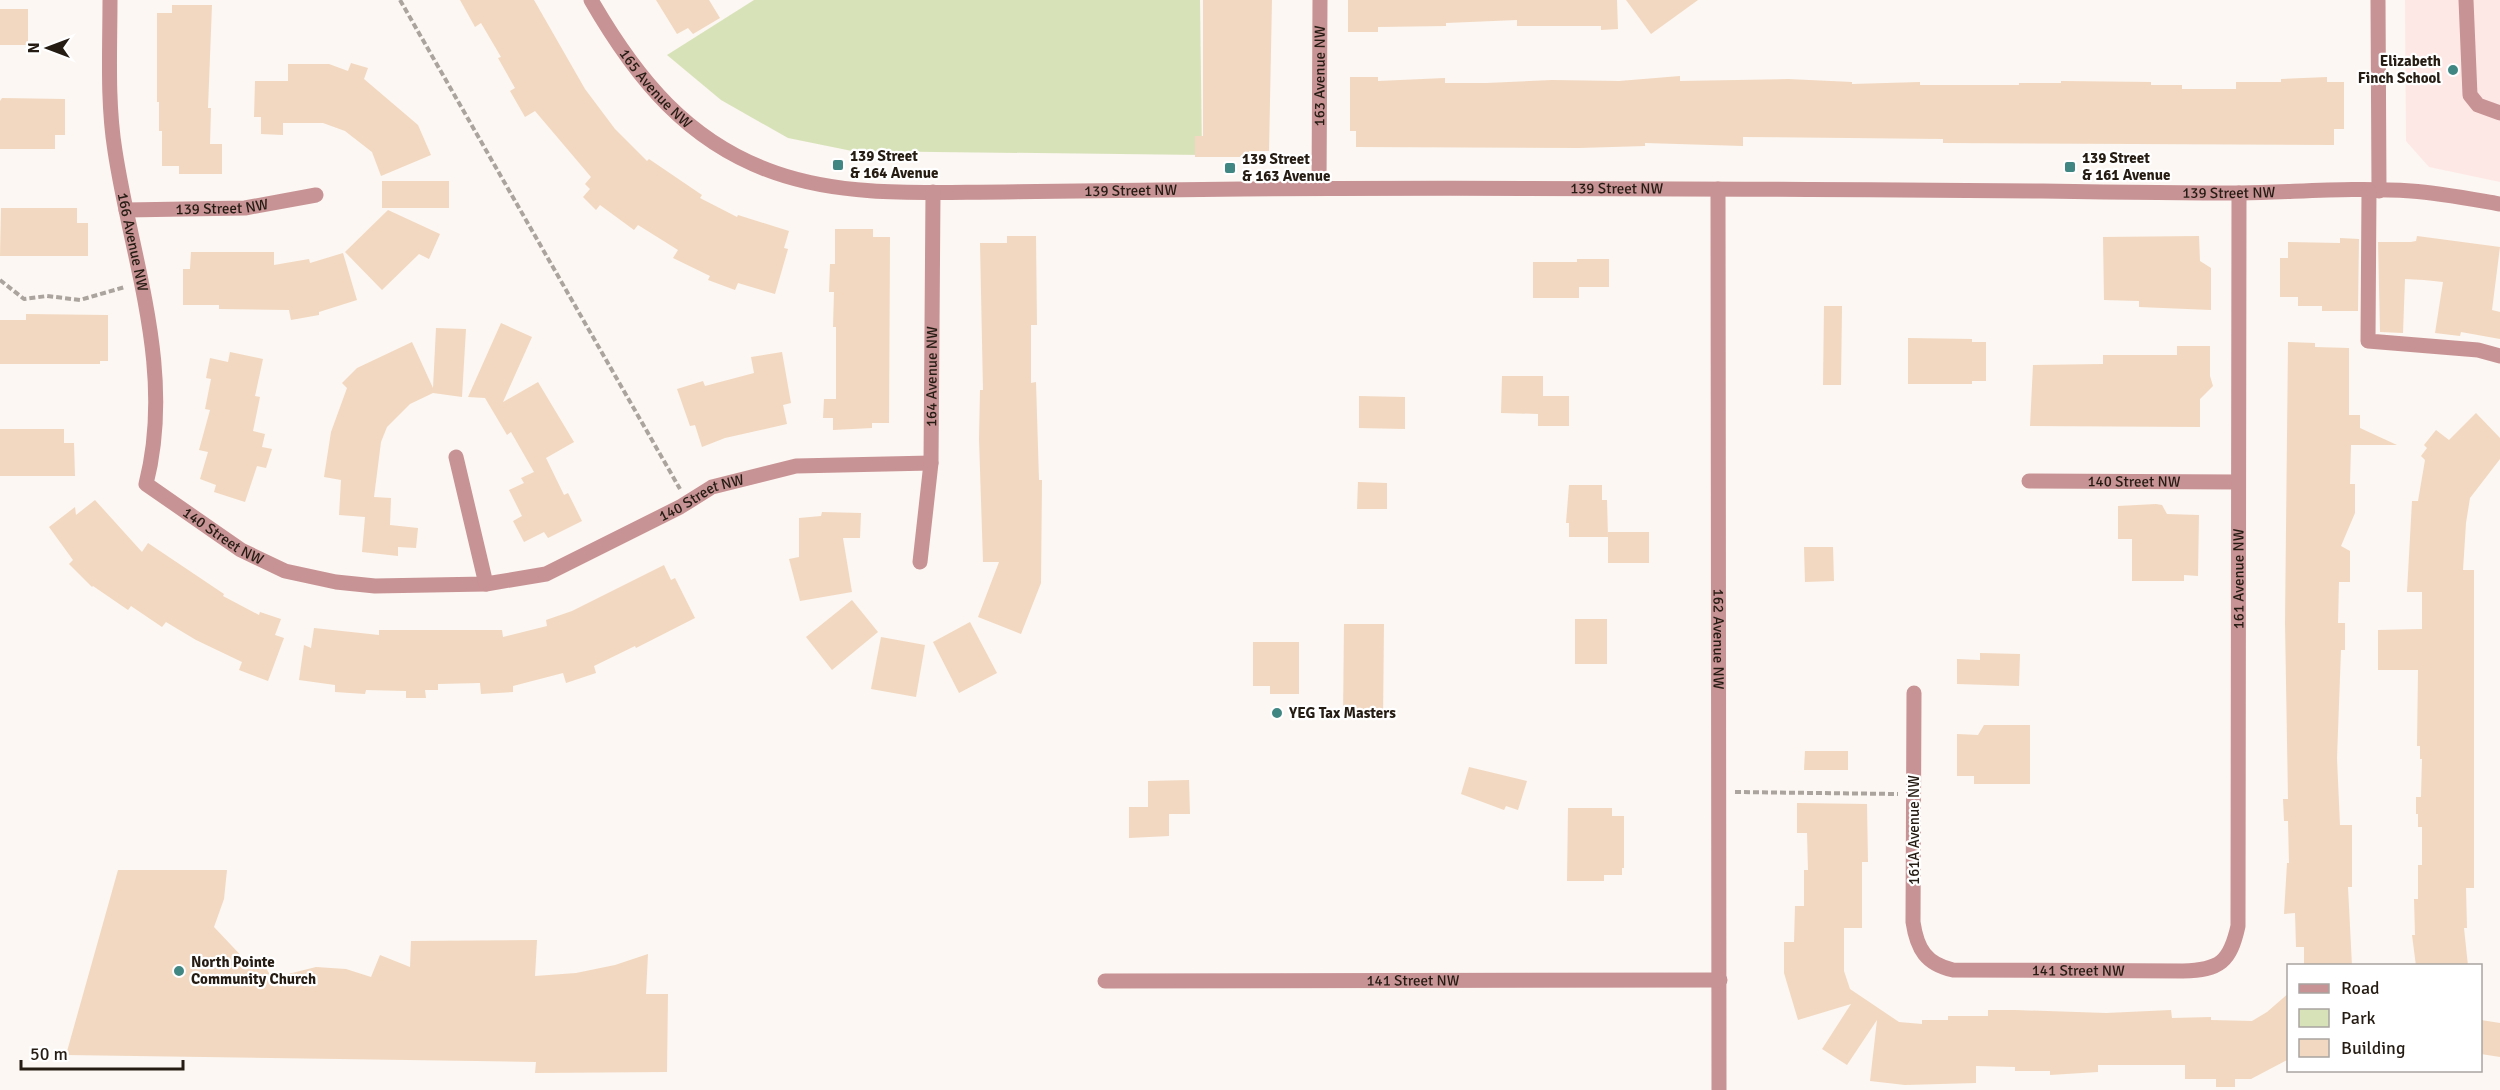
<svg xmlns="http://www.w3.org/2000/svg" width="2500" height="1090" viewBox="0 0 2500 1090" font-family="Signika,sans-serif">
<rect width="100%" height="100%" fill="#fcf7f2"/>
<polygon fill="#fee8e6" points="2405,0 2500,0 2500,182 2429,167 2406,141"/>
<polygon fill="#d8e2b9" points="754,0 1200,0 1202,155 852,151 788,138 721,100 667,55"/>
<g fill="#f2d8c0">
<polygon points="460,0 534,0 585,89 615,129 647,161 649,159 702,195 700,198 737,217 738,215 789,231 784,248 788,249 775,294 738,283 735,290 708,280 710,276 673,258 678,250 638,225 634,230 600,205 596,210 583,197 590,189 585,184 591,177 535,111 525,117 510,91 515,88 498,58 501,57 481,23 475,27"/>
<polygon points="656,0 709,0 720,18 693,34 688,28 677,34"/>
<polygon points="1203,0 1272,0 1269,151 1249,151 1249,157 1195,157 1195,136 1203,136"/>
<polygon points="1348,0 1617,0 1618,29 1601,30 1601,26 1517,26 1517,20 1446,23 1446,26 1378,27 1378,32 1348,32"/>
<polygon points="1626,0 1698,0 1651,34"/>
<polygon points="172,5 212,5 208,108 211,108 210,144 222,144 222,174 179,174 179,166 162,166 162,131 159,131 159,102 157,102 157,13 172,13"/>
<rect x="0" y="9" width="28" height="36"/>
<polygon points="351,63 368,68 364,79 418,125 431,155 381,176 372,152 345,131 323,123 283,123 283,135 261,134 261,117 254,117 255,81 288,81 288,64 329,64 348,71"/>
<polygon points="1680,76 1680,81 1788,79 1852,82 1852,84 1920,82 1920,85 2019,85 2019,83 2061,83 2061,81 2151,82 2151,85 2182,85 2182,89 2236,89 2236,82 2281,82 2281,79 2327,77 2327,82 2344,82 2344,129 2334,129 2334,145 1943,143 1943,139 1743,137 1743,146 1645,143 1645,146 1579,148 1356,147 1356,131 1350,131 1350,77 1378,77 1378,81 1445,78 1445,83 1486,83 1552,80 1619,81"/>
<polygon points="2,98 65,99 65,135 55,135 55,149 0,149 0,101"/>
<rect x="382" y="181" width="67" height="27"/>
<polygon points="1,208 77,208 77,223 88,223 88,256 0,256"/>
<polygon points="388,210 440,234 429,259 419,254 382,290 345,252"/>
<polygon points="835,229 873,229 873,237 890,237 889,423 872,423 872,428 833,430 833,418 823,418 824,399 836,399 836,327 833,327 834,292 829,292 830,264 835,264"/>
<polygon points="1007,236 1036,236 1037,325 1031,325 1031,383 1036,382 1039,480 1042,480 1041,583 1021,634 978,617 999,562 983,562 979,439 980,390 983,390 980,243 1007,243"/>
<polygon points="2199,236 2200,261 2211,268 2211,310 2139,307 2139,301 2104,300 2103,237"/>
<polygon points="2417,236 2500,247 2492,310 2500,312 2500,339 2461,332 2460,336 2435,333 2443,282 2424,280 2405,279 2403,333 2380,332 2378,242 2411,242 2416,241"/>
<polygon points="2340,238 2359,239 2358,311 2322,311 2322,306 2298,306 2298,297 2280,297 2280,258 2288,258 2288,242 2340,243"/>
<polygon points="191,252 274,252 274,265 309,259 310,263 343,253 357,300 319,312 319,315 291,320 289,310 219,309 219,305 183,305 183,269 190,269"/>
<polygon points="1577,259 1609,259 1609,287 1579,287 1579,298 1533,298 1533,262 1577,262"/>
<polygon points="1824,306 1842,306 1841,385 1823,385"/>
<polygon points="26,314 108,315 108,361 100,361 100,364 0,364 0,320 26,320"/>
<polygon points="501,323 532,337 503,402 538,382 574,442 546,458 564,495 568,493 582,521 548,538 544,532 524,542 513,521 522,516 509,490 524,483 521,478 534,472 511,432 507,435 485,398 468,397"/>
<polygon points="436,328 466,329 462,397 433,393 410,404 387,427 381,442 374,497 391,498 390,525 418,528 416,548 398,547 398,556 362,552 365,517 339,515 341,480 324,477 331,432 347,388 342,383 357,368 412,342 433,388"/>
<polygon points="1908,338 1972,339 1972,342 1986,342 1986,381 1972,381 1972,384 1908,384"/>
<polygon points="2288,342 2315,343 2315,347 2349,348 2349,415 2360,415 2360,428 2397,445 2351,445 2350,484 2355,484 2355,513 2341,546 2350,551 2350,582 2339,582 2338,623 2345,623 2345,650 2341,650 2337,758 2340,825 2352,825 2352,887 2348,887 2352,966 2304,966 2304,947 2296,947 2295,913 2284,914 2287,863 2289,863 2288,821 2284,821 2283,799 2288,799 2285,623"/>
<polygon points="2177,346 2210,346 2210,376 2213,386 2200,399 2200,427 2030,426 2033,365 2103,364 2103,355 2177,355"/>
<polygon points="230,352 263,359 255,396 260,397 253,431 265,434 262,447 272,449 266,468 257,466 245,502 214,492 216,485 200,479 208,452 199,450 210,410 205,409 211,379 206,378 210,358 228,362"/>
<polygon points="782,352 791,403 783,405 787,424 725,438 702,447 695,425 690,426 677,389 703,381 705,386 754,373 751,357"/>
<polygon points="1502,376 1543,376 1543,396 1569,396 1569,426 1538,426 1538,414 1501,413"/>
<polygon points="1359,396 1405,397 1405,429 1359,428"/>
<polygon points="2476,413 2500,438 2500,459 2470,498 2466,523 2463,570 2474,570 2474,888 2466,888 2467,928 2464,928 2468,966 2416,966 2412,935 2415,935 2414,899 2418,899 2418,865 2422,865 2422,827 2418,827 2418,814 2416,814 2416,797 2421,797 2422,759 2420,759 2420,746 2417,746 2418,670 2378,670 2378,630 2422,629 2422,592 2407,592 2412,501 2418,501 2425,460 2421,456 2427,448 2424,445 2436,430 2449,440"/>
<polygon points="0,429 64,429 64,443 74,443 75,476 0,476"/>
<polygon points="1358,482 1387,483 1387,509 1357,509"/>
<polygon points="1569,485 1602,485 1602,500 1607,500 1608,537 1569,537 1569,523 1566,523"/>
<polygon points="95,500 142,552 148,543 224,594 223,596 259,615 260,612 281,619 275,635 284,638 268,681 239,670 242,662 196,640 166,622 162,627 131,606 128,610 93,586 92,587 69,564 73,560 49,527 75,507 76,515"/>
<polygon points="2156,504 2162,505 2167,514 2199,515 2198,576 2184,575 2184,581 2132,581 2132,539 2118,539 2118,506"/>
<polygon points="822,512 861,513 860,538 843,538 852,592 800,601 789,559 799,557 799,518 821,516"/>
<rect x="1608" y="532" width="41" height="31"/>
<polygon points="1804,547 1833,547 1834,581 1805,582"/>
<polygon points="664,565 671,580 675,578 695,618 636,648 635,646 594,666 596,673 566,683 563,673 513,686 513,692 481,694 480,683 438,684 438,690 425,690 426,698 406,698 406,691 366,690 365,694 335,692 335,685 299,680 304,645 311,648 314,628 379,635 379,630 502,630 503,637 547,626 546,620 572,611"/>
<polygon points="852,600 878,632 832,670 806,637"/>
<rect x="1575" y="619" width="32" height="45"/>
<polygon points="970,622 997,673 959,693 933,642"/>
<polygon points="1344,624 1384,624 1383,719 1343,719"/>
<polygon points="881,637 925,645 916,697 871,689"/>
<polygon points="1253,642 1299,642 1299,694 1270,694 1270,686 1253,686"/>
<polygon points="1980,653 2020,654 2019,686 1957,684 1957,659 1980,660"/>
<polygon points="1984,725 2030,725 2030,784 1974,784 1974,776 1957,776 1957,734 1978,735"/>
<polygon points="1805,751 1848,751 1848,770 1804,770"/>
<polygon points="1469,767 1527,781 1518,810 1506,806 1504,810 1461,794"/>
<polygon points="1189,780 1190,814 1169,814 1169,836 1129,838 1129,807 1148,807 1148,781"/>
<polygon points="1797,803 1867,804 1868,862 1862,862 1862,928 1844,928 1844,971 1850,989 1899,1022 1922,1024 1922,1020 1948,1020 1948,1016 1988,1016 1988,1010 2015,1010 2106,1013 2171,1010 2172,1018 2211,1017 2211,1020 2252,1021 2267,1012 2289,993 2289,1059 2251,1079 2235,1079 2235,1087 2216,1087 2216,1079 2185,1079 2185,1065 2098,1065 2098,1072 2050,1075 2050,1071 2015,1071 2015,1067 1976,1066 1976,1083 1905,1085 1870,1081 1877,1020 1847,1065 1822,1049 1851,1004 1798,1020 1784,973 1784,942 1794,942 1795,906 1804,906 1804,870 1808,870 1807,833 1797,833"/>
<polygon points="1568,808 1612,808 1612,816 1624,816 1624,868 1622,868 1622,875 1604,875 1604,881 1567,881"/>
<polygon points="118,870 227,870 224,899 214,927 249,964 260,958 272,978 316,967 346,969 371,977 380,955 410,967 411,941 537,940 535,976 576,973 615,965 648,954 646,994 668,994 667,1072 535,1073 536,1062 66,1055"/>
<polygon points="2481,1020 2500,1023 2500,1057 2481,1054"/>
</g>
<g fill="none" stroke-linecap="round" stroke-linejoin="round">
<g stroke="#aba49e" stroke-width="4" stroke-dasharray="6 3" stroke-linecap="butt">
<polyline points="400,0 680,489"/>
<polyline points="0,280 24,299 47,296 80,300 125,287"/>
<polyline points="1735,792 1898,794"/>
</g>
<g stroke="#c89395" stroke-width="15">
<path id="s1" d="M110 0C110 50 107 101 115 151 132 262 175 370 146 484L241 550 285 571 336 582 375 586 486 584 546 574 680 507 712 487 796 466 931 463"/>
<path id="s2" d="M591 0C636 78 688 143 776 173 848 198 929 192 1004 192 1083 191 1163 190 1243 189 1509 187 1776 189 2042 191 2108 192 2175 193 2241 193 2298 192 2355 187 2411 191 2441 193 2471 199 2500 204"/>
<polyline points="2378,0 2379,191"/>
<polyline points="2466,0 2470,95 2478,105 2500,113"/>
<path id="s3" d="M1319 188 1320 0"/>
<path id="s4" d="M1718 189 1719 1090"/>
<polyline points="2369,191 2368,341 2478,350 2500,356"/>
<path id="s5" d="M126 210 245 208 316 195"/>
<polyline points="456,457 486,584"/>
<path id="s6" d="M2029 481 2238 482"/>
<path id="s7" d="M920 562 931 463 933 192"/>
<path id="s8" d="M1914 693 1913 922C1917 949 1926 964 1953 970L2183 971C2220 970 2230 962 2238 926L2239 193"/>
<path id="s9" d="M1105 981 1720 980"/>
</g>
</g>
<g fill="#408784" stroke="#fff" stroke-width="2">
<circle cx="2453" cy="70" r="6"/>
<rect x="832" y="159" width="12" height="12" rx="3"/>
<rect x="2064" y="161" width="12" height="12" rx="3"/>
<rect x="1224" y="162" width="12" height="12" rx="3"/>
<circle cx="1277" cy="713" r="6"/>
<circle cx="179" cy="971" r="6"/>
</g>
<g text-anchor="middle" dominant-baseline="central" stroke-width="4.5" stroke-linejoin="round" paint-order="stroke">
<g font-size="15" font-weight="bold" fill="#251c13" stroke="#fff" text-anchor="start">
<text x="2441" y="61" text-anchor="end">Elizabeth<tspan x="2441" dy="17">Finch School</tspan></text>
<text x="850" y="156">139 Street<tspan x="850" dy="17">&amp; 164 Avenue</tspan></text>
<text x="2082" y="158">139 Street<tspan x="2082" dy="17">&amp; 161 Avenue</tspan></text>
<text x="1242" y="159">139 Street<tspan x="1242" dy="17">&amp; 163 Avenue</tspan></text>
<text x="1289" y="713">YEG Tax Masters</text>
<text x="191" y="962">North Pointe<tspan x="191" dy="17">Community Church</tspan></text>
</g>
<g font-size="15" fill="#251c13" stroke="#fff">
<text stroke="none"><textPath href="#s3" startOffset="112">163 Avenue NW</textPath></text>
<text stroke="none"><textPath href="#s2" startOffset="110">165 Avenue NW</textPath></text>
<text stroke="none"><textPath href="#s2" startOffset="1102">139 Street NW</textPath></text>
<text stroke="none"><textPath href="#s2" startOffset="616">139 Street NW</textPath></text>
<text stroke="none"><textPath href="#s2" startOffset="1714">139 Street NW</textPath></text>
<text stroke="none"><textPath href="#s5" startOffset="96">139 Street NW</textPath></text>
<text stroke="none"><textPath href="#s1" startOffset="244">166 Avenue NW</textPath></text>
<text stroke="none"><textPath href="#s7" startOffset="186">164 Avenue NW</textPath></text>
<text stroke="none"><textPath href="#s6" startOffset="105">140 Street NW</textPath></text>
<text stroke="none"><textPath href="#s1" startOffset="1090">140 Street NW</textPath></text>
<text stroke="none"><textPath href="#s1" startOffset="582">140 Street NW</textPath></text>
<text stroke="none"><textPath href="#s8" startOffset="954">161 Avenue NW</textPath></text>
<text stroke="none"><textPath href="#s4" startOffset="450">162 Avenue NW</textPath></text>
<text transform="translate(1914 830) rotate(-90)">161A Avenue NW</text>
<text stroke="none"><textPath href="#s8" startOffset="422">141 Street NW</textPath></text>
<text stroke="none"><textPath href="#s9" startOffset="308">141 Street NW</textPath></text>
</g>
</g>
<rect x="2287" y="964" width="195" height="108" fill="#ffffff" stroke="#a8a4a1" stroke-width="1.5"/>
<rect x="2299" y="984" width="30" height="9" fill="#c89395" stroke="#a8a4a1" stroke-width="1.5"/>
<text x="2341" y="994" font-size="18" fill="#251c13">Road</text>
<rect x="2299" y="1009" width="30" height="18" fill="#d8e2b9" stroke="#a8a4a1" stroke-width="1.5"/>
<text x="2341" y="1024" font-size="18" fill="#251c13">Park</text>
<rect x="2299" y="1039" width="30" height="18" fill="#f2d8c0" stroke="#a8a4a1" stroke-width="1.5"/>
<text x="2341" y="1054" font-size="18" fill="#251c13">Building</text>
<g transform="translate(48 48) rotate(270)" stroke="#ffffff" stroke-width="4.5" paint-order="stroke">
<path d="M0-4.5L10 22L0 15L-10 22Z" fill="#251c13"/>
<text y="-9" font-size="16" font-weight="bold" text-anchor="middle" fill="#251c13">N</text>
</g>
<path d="M21 1060v9h162v-9" fill="none" stroke="#251c13" stroke-width="3"/>
<text x="30" y="1060" font-size="18" fill="#251c13" stroke="#ffffff" stroke-width="4.5" paint-order="stroke">50 m</text>
</svg>
